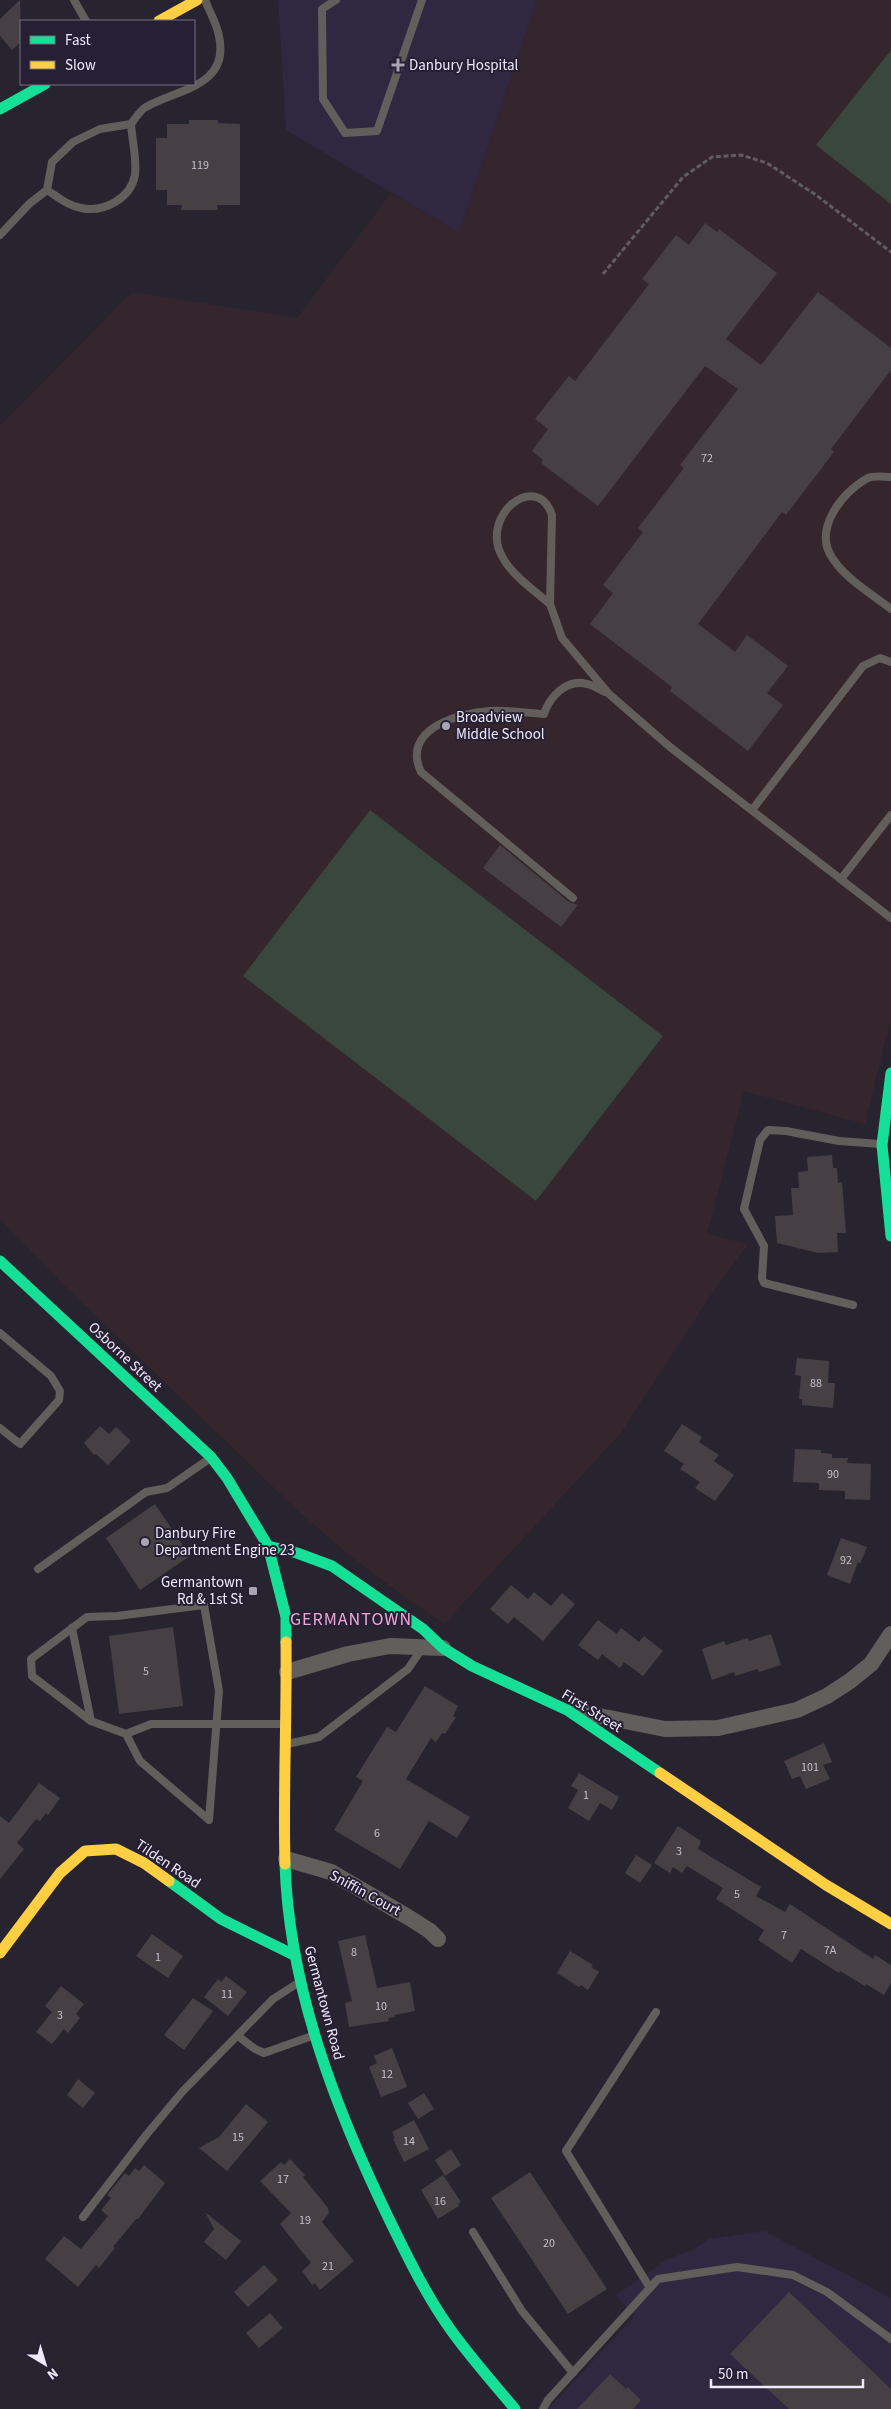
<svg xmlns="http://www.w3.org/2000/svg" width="891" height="2409" viewBox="0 0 891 2409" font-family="'Source Sans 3',sans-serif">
<rect width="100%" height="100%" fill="#28242f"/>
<g fill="#302740">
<polygon points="278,0 537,0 459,233 286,130"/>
<polygon points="764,2231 891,2298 891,2409 548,2409 634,2317 616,2295 668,2259 694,2249 709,2239"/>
</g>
<polygon fill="#35252c" points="537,0 891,0 891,1025 885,1041 865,1124 744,1091 707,1234 748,1244 710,1296 621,1433 444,1624 401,1594 342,1549 295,1508 62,1283 0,1219 0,426 132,292 297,318 391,193 459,233"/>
<g fill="#39473f">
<polygon points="891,50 891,204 816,145"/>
<polygon points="370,810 663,1036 536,1201 243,976"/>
</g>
<g fill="#464044">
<polygon points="20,0 21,42 12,50 0,36 0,19"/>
<polygon points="189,120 218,120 218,123 240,124 240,205 217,205 218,210 181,210 182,205 167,205 167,190 156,190 156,138 167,138 167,124 189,124"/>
<polygon points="705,223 717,232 719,229 777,273 726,339 761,365 818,292 891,348 891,370 831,449 834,452 786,515 782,512 698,624 735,652 747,635 788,666 767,693 783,705 748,751 670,691 672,687 590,624 613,593 603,585 643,532 638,528 684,468 680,465 738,389 705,366 598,506 541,463 543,460 532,451 548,429 535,419 569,376 575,381 649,284 642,279 676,235 689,245"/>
<polygon points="500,845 569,902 578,905 561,927 483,868"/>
<polygon points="832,1155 833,1168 837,1168 838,1183 842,1182 846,1233 837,1233 838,1252 818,1253 777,1243 775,1216 793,1215 791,1188 799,1188 798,1172 808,1171 807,1157"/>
<polygon points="797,1358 829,1361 828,1383 835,1383 833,1408 802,1405 802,1399 799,1399 801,1376 795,1375"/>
<polygon points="682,1424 702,1437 699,1442 719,1455 714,1461 734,1475 715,1501 695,1488 700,1482 680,1469 684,1464 664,1451"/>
<polygon points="100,1426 109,1434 116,1427 131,1441 108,1465 96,1454 94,1455 84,1443"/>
<polygon points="795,1449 821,1450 821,1453 832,1454 832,1458 848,1458 847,1463 871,1464 870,1500 845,1499 845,1491 819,1490 819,1483 793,1482"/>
<polygon points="155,1504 190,1556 140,1590 106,1538"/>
<polygon points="841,1538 867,1547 860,1564 858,1562 850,1584 827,1575"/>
<polygon points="511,1585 528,1599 534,1592 551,1606 562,1593 575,1604 543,1641 514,1617 508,1624 490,1609"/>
<polygon points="598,1620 617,1634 621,1628 639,1642 644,1636 663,1651 643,1676 624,1662 620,1668 602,1654 598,1660 578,1645"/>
<polygon points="173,1627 183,1706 119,1714 109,1636"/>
<polygon points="771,1634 781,1665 759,1672 757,1669 735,1676 734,1672 712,1680 702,1649 724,1641 726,1645 748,1638 749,1641"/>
<polygon points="425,1686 458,1706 453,1716 456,1717 445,1734 442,1733 436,1742 431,1738 406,1779 470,1817 457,1838 429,1821 400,1869 334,1830 363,1781 356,1777 387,1727 396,1732"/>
<polygon points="824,1743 832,1762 823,1765 830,1779 806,1789 800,1776 792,1779 784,1761"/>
<polygon points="579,1773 619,1797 612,1810 600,1803 589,1821 568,1808 578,1790 571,1786"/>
<polygon points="39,1783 60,1798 48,1815 46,1813 40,1821 36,1819 17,1843 24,1849 0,1879 0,1816 9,1823"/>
<polygon points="678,1826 701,1841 698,1849 761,1887 756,1896 785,1912 790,1904 873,1959 875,1955 891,1965 891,1983 884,1995 866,1984 865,1986 840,1971 839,1973 801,1949 792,1963 758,1940 764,1930 716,1899 723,1888 687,1866 682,1873 673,1867 670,1873 654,1863"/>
<polygon points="636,1855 652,1865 640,1883 625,1873"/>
<polygon points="152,1934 183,1956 168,1978 136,1956"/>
<polygon points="365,1935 377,1988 410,1982 415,2011 395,2015 395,2017 388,2018 389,2021 349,2027 345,2003 352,2001 338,1941"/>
<polygon points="570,1951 593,1965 591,1967 599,1972 588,1990 581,1985 579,1987 557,1973"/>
<polygon points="226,1976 247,1992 228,2016 204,1997 218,1979 221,1982"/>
<polygon points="61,1986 84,2004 76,2014 80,2018 68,2033 64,2029 52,2044 36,2032 52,2012 45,2006"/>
<polygon points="193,1998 213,2011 184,2050 164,2035"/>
<polygon points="392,2048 407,2087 381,2097 369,2067 377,2063 374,2056"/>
<polygon points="78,2079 95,2093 83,2108 67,2095"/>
<polygon points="424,2093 434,2109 418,2119 408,2103"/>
<polygon points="246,2104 268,2122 227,2171 199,2148 219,2137"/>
<polygon points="414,2120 429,2149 404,2162 393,2139 395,2138 392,2132"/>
<polygon points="451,2149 461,2165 445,2176 435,2160"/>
<polygon points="290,2159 305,2175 303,2177 328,2208 329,2213 322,2222 354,2261 320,2290 315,2283 312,2285 302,2271 311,2263 280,2224 291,2213 260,2181 281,2162 284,2165"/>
<polygon points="144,2165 165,2183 138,2219 136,2219 113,2247 115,2248 99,2268 96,2265 78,2287 45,2259 64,2236 81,2249 108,2216 101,2210 111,2198 107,2195 125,2173 129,2176 135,2168 139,2171"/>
<polygon points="530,2172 607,2289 568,2314 491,2198"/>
<polygon points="443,2175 461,2202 458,2204 459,2206 438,2219 421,2190"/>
<polygon points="205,2212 241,2241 226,2260 204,2242 214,2229"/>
<polygon points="264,2265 278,2280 248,2307 234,2292"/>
<polygon points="789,2292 891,2389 891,2409 789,2409 730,2354"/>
<polygon points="270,2313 283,2328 259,2348 246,2333"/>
<polygon points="610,2374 626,2389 628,2387 641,2400 633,2409 577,2409"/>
</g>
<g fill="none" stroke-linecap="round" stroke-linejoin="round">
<polyline stroke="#605d60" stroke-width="3" stroke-dasharray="5 2.5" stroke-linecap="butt" points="603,274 683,177 712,157 741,155 767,163 816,195 891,252"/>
<g stroke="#615e5c" stroke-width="8">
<polyline points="74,0 86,21"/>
<polyline points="336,0 322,9 323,99 345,133 377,131 422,0"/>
<polyline points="47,190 52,162 73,142 100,129 131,124"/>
<path d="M0 235 29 204 47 190C58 197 68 206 81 208 104 213 131 198 135 175 137 159 132 140 131 124 135 119 140 110 146 107 177 89 230 87 219 36 217 24 209 11 205 0"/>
<path d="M891 477C885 477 874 475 868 478 842 492 812 530 833 559 847 580 872 594 891 609"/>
<path d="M550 604C536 592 512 575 503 558 478 517 536 469 552 515L550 604 562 638 609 694 670 747 891 918"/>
<polyline points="752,810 863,666 880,658 891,662"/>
<polyline points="841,879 891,815"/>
<path d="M573 898 421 772C401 729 458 713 490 711 508 710 527 713 544 714 549 698 566 678 587 684 593 685 599 689 605 692"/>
<polyline points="853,1305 764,1283 762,1278 764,1246 744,1209 760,1140 768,1130 786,1131 839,1141 880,1144"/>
<polyline points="0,1333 51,1376 60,1391 59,1400 20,1444 0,1428"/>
<polyline points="38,1569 146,1492 167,1488 209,1459"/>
<polyline points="72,1628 91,1721"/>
<polyline points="126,1734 91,1721 32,1676 31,1659 87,1617 117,1616 204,1605 219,1691 209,1820 140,1761 126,1734 151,1724 284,1724"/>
<polyline points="287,1744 319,1737 408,1669 423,1647"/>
<polyline points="238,2036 255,2049 264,2053 312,2036"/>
<polyline points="83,2217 147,2134 183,2091 273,1999 298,1983"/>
<polyline points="473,2232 522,2311 573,2373"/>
<polyline points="650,2288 566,2151 656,2012"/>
<polyline points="543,2409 548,2400 658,2279 737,2267 793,2275 827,2292 891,2339"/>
</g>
<g stroke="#615e5c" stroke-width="16">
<polyline points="287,1672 348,1654 390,1646 443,1648"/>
<polyline points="574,1711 665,1729 718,1728 797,1710 827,1696 850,1681 871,1664 891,1634"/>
<polyline points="286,1859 331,1872 408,1917 430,1931 438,1939"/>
</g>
<g stroke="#16e098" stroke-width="11">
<polyline points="0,109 45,84"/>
<polyline points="891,1073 882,1145 891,1236"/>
<polyline points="0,1261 211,1457 227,1478 268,1546 286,1617 286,1642"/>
<polyline points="268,1546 297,1553 332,1566 423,1629 443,1648 472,1666 567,1710 660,1773"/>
<path d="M285 1864C289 1989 336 2110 390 2221 408 2258 428 2299 453 2333 472 2359 494 2384 515 2409"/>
<polyline points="169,1881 221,1919 294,1955"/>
</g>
<g stroke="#ffcf43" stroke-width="11">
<polyline points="159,21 197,0"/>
<polyline points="660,1773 826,1885 891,1924"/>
<path d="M285 1864C283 1790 287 1716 286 1642"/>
<polyline points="0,1953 60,1873 85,1851 116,1849 144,1863 169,1881"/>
</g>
</g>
<g fill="#a9a5b2" stroke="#271f34" stroke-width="2">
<path d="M395.5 57.5h5v5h5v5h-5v5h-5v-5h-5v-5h5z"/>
<circle cx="446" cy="726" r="5"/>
<circle cx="145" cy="1542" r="5"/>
<rect x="248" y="1586" width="10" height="10" rx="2.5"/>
</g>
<g text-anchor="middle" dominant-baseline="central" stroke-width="4" stroke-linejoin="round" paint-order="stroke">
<g font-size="12" fill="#c4c0cc">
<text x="200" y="165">119</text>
<text x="707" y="458">72</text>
<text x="816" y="1383">88</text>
<text x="833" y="1474">90</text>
<text x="846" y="1560">92</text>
<text x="146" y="1671">5</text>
<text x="810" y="1767">101</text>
<text x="586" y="1795">1</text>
<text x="377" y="1833">6</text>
<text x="679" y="1851">3</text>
<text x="737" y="1894">5</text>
<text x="784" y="1935">7</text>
<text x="830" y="1950">7A</text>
<text x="354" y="1952">8</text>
<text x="158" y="1957">1</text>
<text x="227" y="1994">11</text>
<text x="381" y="2006">10</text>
<text x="60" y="2015">3</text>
<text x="387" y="2074">12</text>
<text x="238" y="2137">15</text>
<text x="409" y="2141">14</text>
<text x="283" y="2179">17</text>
<text x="440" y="2201">16</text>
<text x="305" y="2220">19</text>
<text x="549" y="2243">20</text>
<text x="328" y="2266">21</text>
</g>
<g font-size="15" fill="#eeeaf9" stroke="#271f34" text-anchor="start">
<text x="409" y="65">Danbury Hospital</text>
<text x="456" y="717">Broadview<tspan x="456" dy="17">Middle School</tspan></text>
<text x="155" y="1533">Danbury Fire<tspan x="155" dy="17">Department Engine 23</tspan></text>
<text x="243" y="1582" text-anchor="end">Germantown<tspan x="243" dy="17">Rd &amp; 1st St</tspan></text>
</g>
<g font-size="15" fill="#eeeaf9" stroke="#271f34">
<text transform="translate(125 1357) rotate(43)">Osborne Street</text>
<text transform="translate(592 1711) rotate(32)">First Street</text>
<text transform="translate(168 1864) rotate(34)">Tilden Road</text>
<text transform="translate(365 1893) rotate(29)">Sniffin Court</text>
<text transform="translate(324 2003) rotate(75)">Germantown Road</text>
</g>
<g font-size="18" letter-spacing="1" fill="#eca7d5" stroke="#271f34">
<text x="351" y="1619">GERMANTOWN</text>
</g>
</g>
<rect x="20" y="20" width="175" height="65" fill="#271f34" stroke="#777083"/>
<rect x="30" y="36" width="25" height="8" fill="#16e098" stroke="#777083"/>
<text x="65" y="45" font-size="15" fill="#eeeaf9">Fast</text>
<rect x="30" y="61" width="25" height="8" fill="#ffcf43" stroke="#777083"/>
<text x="65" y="70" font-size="15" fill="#eeeaf9">Slow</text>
<g transform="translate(45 2364) rotate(142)" stroke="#271f34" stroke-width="4" paint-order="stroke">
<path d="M0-4L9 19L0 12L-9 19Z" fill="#eeeaf9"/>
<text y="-8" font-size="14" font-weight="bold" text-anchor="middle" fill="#eeeaf9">N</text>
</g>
<path d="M711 2379v8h152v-8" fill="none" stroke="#eeeaf9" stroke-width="2.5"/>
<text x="718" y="2379" font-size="15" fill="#eeeaf9" stroke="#271f34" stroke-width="4" paint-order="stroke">50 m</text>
</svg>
